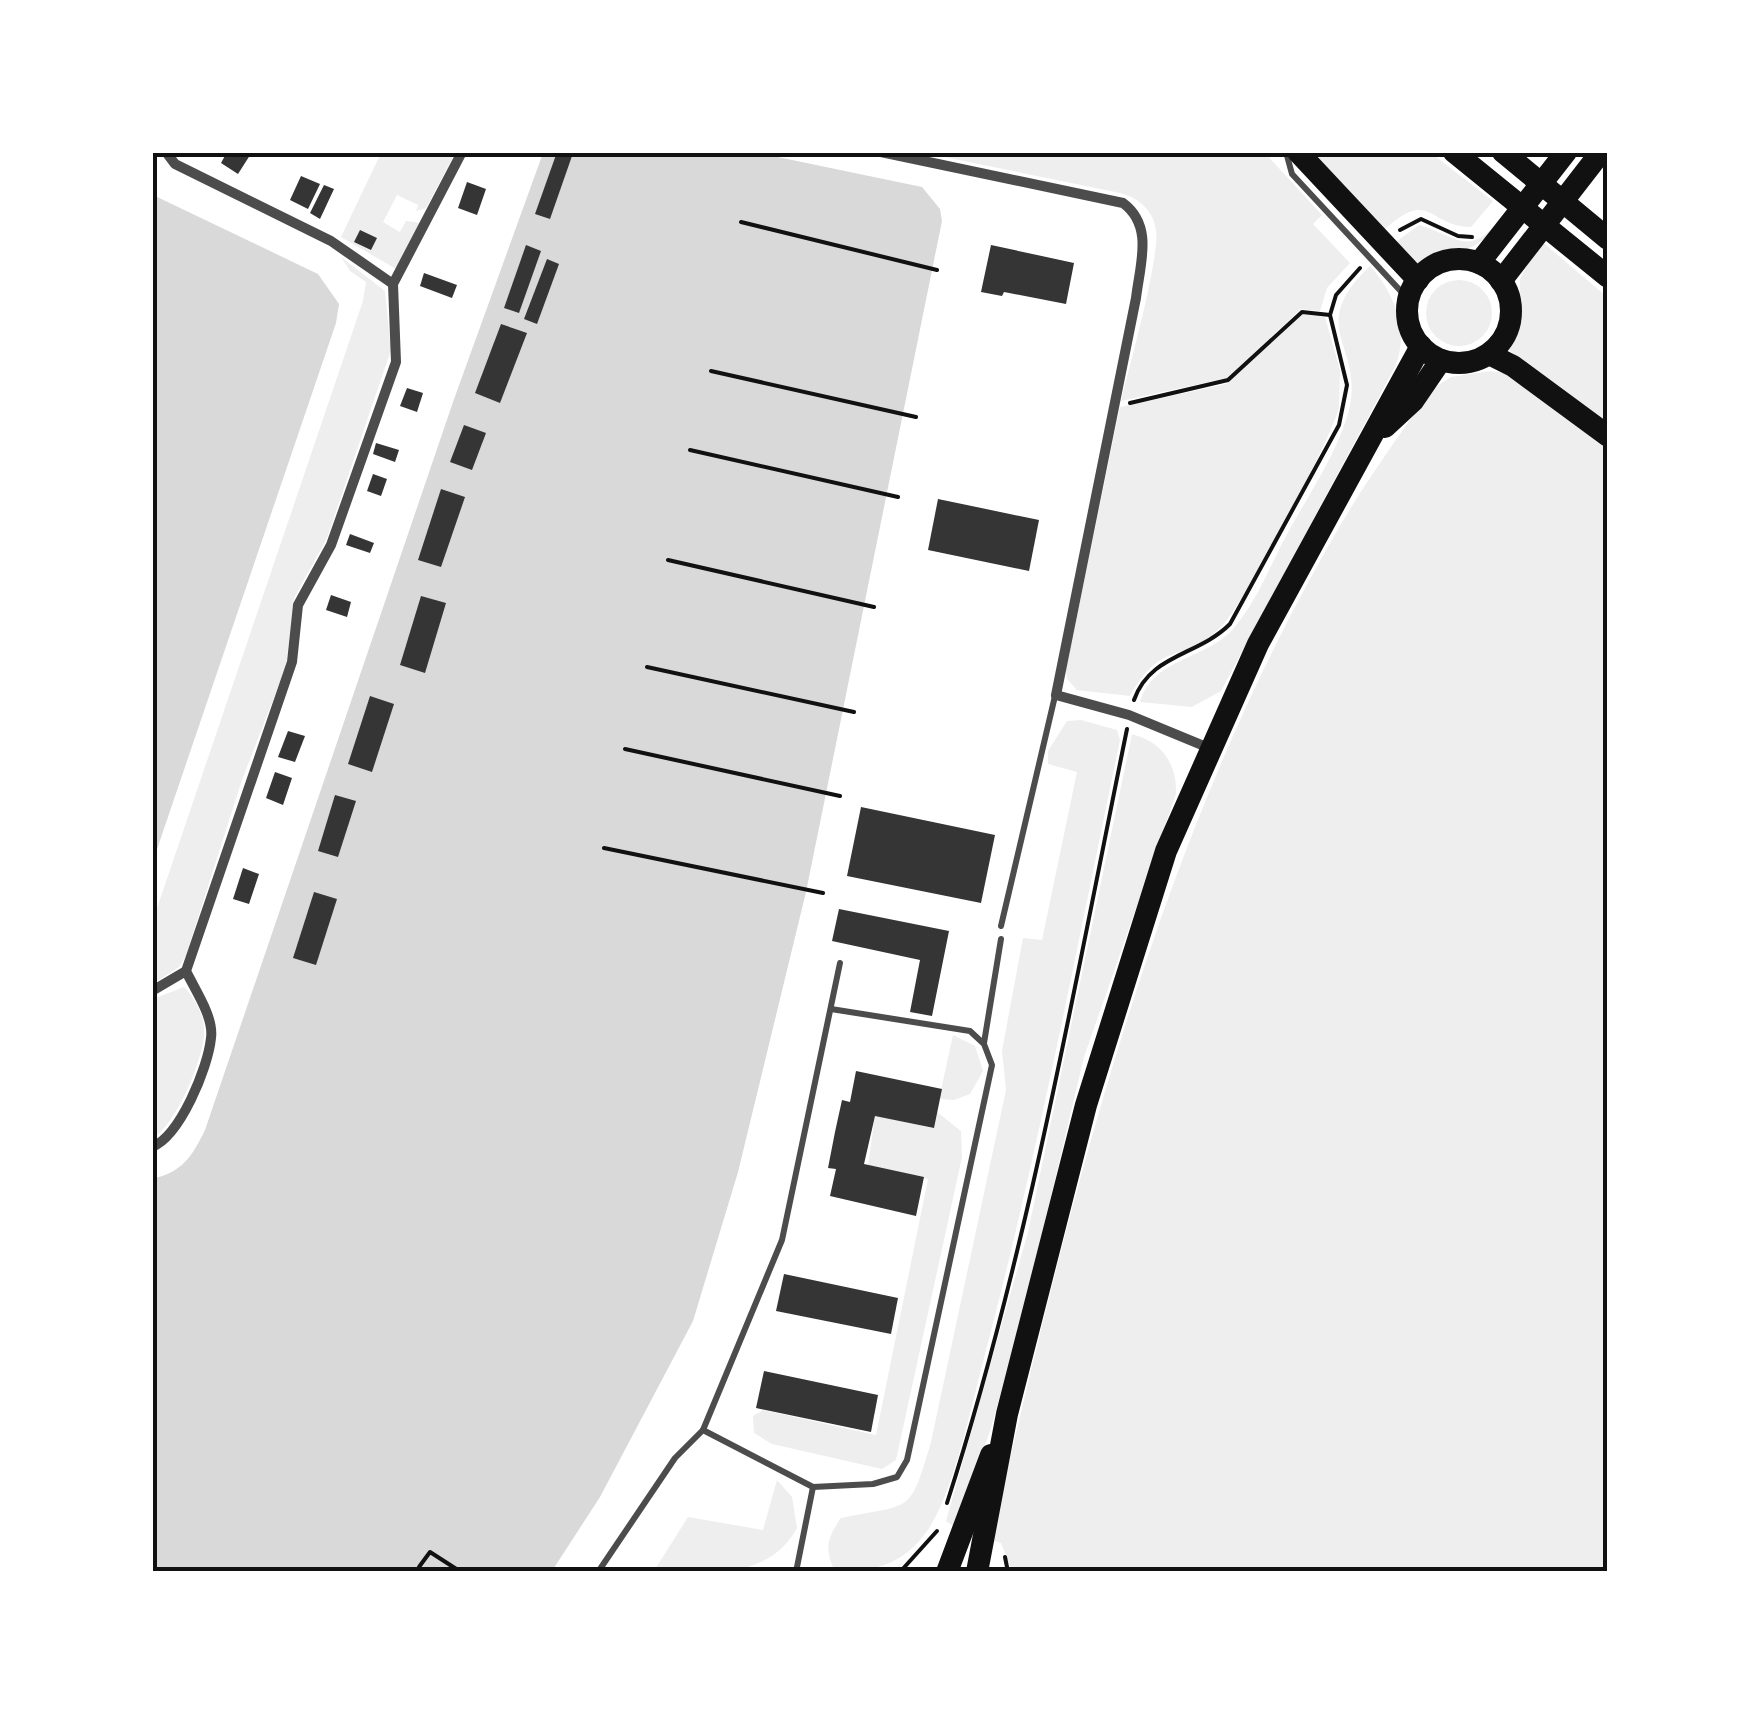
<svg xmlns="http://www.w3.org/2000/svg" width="1760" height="1724" viewBox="0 0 1760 1724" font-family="'PT Sans',sans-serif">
<rect width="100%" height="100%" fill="#fff"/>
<g fill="#eee">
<polygon points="381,153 455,153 426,208 416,211 418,205 397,195 383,222 400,232 406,221 421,223 396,269 341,237"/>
<path d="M925 153H1265L1322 215 1313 224 1350 263 1327 288 1320 311 1301 309 1227 378 1121 401C1129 367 1160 258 1156 230 1153 210 1139 198 1120 193Z"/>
<path d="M1310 153H1431L1493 201 1471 227C1428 227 1431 187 1384 230Z"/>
<path d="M1419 225C1450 233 1467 257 1494 226 1478 257 1445 248 1419 267L1396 242Z"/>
<polygon points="1540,240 1607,297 1607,427 1509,350 1519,327 1520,279"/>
<polygon points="341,257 385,291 391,350 327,538 294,598 286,666 242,780 186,955 179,967 153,984 153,920 363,301 366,282 350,271"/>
<path d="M1370 266C1394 292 1410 332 1395 367L1221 691 1192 707 1140 702C1154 657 1204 661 1233 629 1256 603 1270 566 1286 536 1306 499 1333 460 1346 420 1371 345 1301 332 1370 266Z"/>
<circle cx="1459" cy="313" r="33"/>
<path d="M1303 314 1325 317 1340 370 1339 408C1328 445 1244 607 1218 630 1177 665 1162 640 1130 696L1077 690 1067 679 1066 670 1120 407 1226 384Z"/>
<path d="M1490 371 1511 374 1607 446V1571H1012L1001 1543 991 1540C1073 1187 1159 829 1347 514 1373 471 1403 430 1432 389L1451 377Z"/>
<path d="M1081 720 1117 730 1120 740C1077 946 1038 1154 984 1358 972 1403 953 1495 927 1531 903 1565 874 1572 835 1571 824 1550 827 1538 841 1518 913 1503 909 1516 931 1442L1006 1090 1002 1051 1023 938 1042 940 1077 772 1048 764V751L1067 721Z"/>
<path d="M1132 734C1161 742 1177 762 1176 794L1084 1057 1023 1314 991 1428 956 1528 946 1521 1028 1232Z"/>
<path d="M184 987C193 995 204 1016 204 1028 206 1055 176 1125 153 1138V999Z"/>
<polygon points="953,1035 975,1046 983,1071 970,1094 954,1100 939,1099"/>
<polygon points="937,1112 961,1131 962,1157 896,1460 882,1469 772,1444 754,1433 753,1416 763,1410 876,1435 928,1179 868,1166 875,1115 932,1128"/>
<path d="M777 1480 792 1497 797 1528C768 1581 706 1572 654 1571L688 1517 763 1530Z"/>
</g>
<g fill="#d9d9d9">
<path d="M543 153H758L922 187 940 209 942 221 806 892 738 1172 693 1321 600 1497 552 1571H153L152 1179C182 1172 192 1157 205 1130L453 402Z"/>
<polygon points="153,195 318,274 339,304 336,323 153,861"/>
</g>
<g fill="#353535">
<polygon points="227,152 252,152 238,174 221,163"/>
<polygon points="557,152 572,156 550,219 535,214"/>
<polygon points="301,176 320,184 308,209 290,200"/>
<polygon points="467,182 486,189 477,215 458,208"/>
<polygon points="324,185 334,189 320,219 310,213"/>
<polygon points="360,230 377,238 371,250 354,242"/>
<polygon points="526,245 541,251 519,313 504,308"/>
<polygon points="991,245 1074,263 1066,304 1004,292 1002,296 981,292"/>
<polygon points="547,259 559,264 537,324 524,319"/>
<polygon points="424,273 457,285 452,298 420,286"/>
<polygon points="501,324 527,333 500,403 475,393"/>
<polygon points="407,388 423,393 417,412 400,406"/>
<polygon points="464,425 486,433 472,470 450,462"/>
<polygon points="376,443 399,450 395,462 373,454"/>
<polygon points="373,474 387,479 381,496 367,491"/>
<polygon points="441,489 465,497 441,567 418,560"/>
<polygon points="938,499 1039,520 1029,571 928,550"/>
<polygon points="350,534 374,543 370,553 346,545"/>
<polygon points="331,595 351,602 347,617 326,610"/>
<polygon points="421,596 446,603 425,673 400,665"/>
<polygon points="370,696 394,704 372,772 348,764"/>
<polygon points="288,731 305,736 295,762 278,757"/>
<polygon points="275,772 292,778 283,805 266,798"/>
<polygon points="335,795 356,801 338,857 318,851"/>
<polygon points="861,807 995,835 981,903 847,876"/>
<polygon points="243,868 259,874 249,904 233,899"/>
<polygon points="314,892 337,899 316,965 293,958"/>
<polygon points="839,909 949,931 932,1016 910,1012 920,960 832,941"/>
<polygon points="856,1071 942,1089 934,1128 875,1116 864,1164 924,1177 916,1216 830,1196 836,1169 828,1168 835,1132 842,1100 850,1102"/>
<polygon points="784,1274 898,1298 891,1334 776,1311"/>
<polygon points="764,1371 878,1395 871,1432 756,1408"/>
</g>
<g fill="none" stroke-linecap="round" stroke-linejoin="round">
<g stroke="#111" stroke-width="4">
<polyline points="741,222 937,270"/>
<polyline points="1400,230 1421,219 1458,236 1472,237"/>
<polyline points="711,371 916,417"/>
<polyline points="1130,403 1228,380 1302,312 1330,315"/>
<polyline points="690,450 898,497"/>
<polyline points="668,560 874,607"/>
<polyline points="647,667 854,712"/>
<path d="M1134 700C1150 654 1198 656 1230 624L1339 425 1347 385 1330 315 1336 295 1360 268"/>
<polyline points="625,749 840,796"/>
<polyline points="604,848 823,893"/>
<path d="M947 1503C1028 1251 1074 988 1127 729"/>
<polyline points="1005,1557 1008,1572"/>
<polyline points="419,1567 430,1552 461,1572"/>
<polyline points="900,1572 937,1531"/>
</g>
<g stroke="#4c4c4c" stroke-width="6">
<polyline points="1286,152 1292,174 1409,300"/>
<polyline points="1001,926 1055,696"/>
<polyline points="984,1043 1001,939"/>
<polyline points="703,1430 782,1240 840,963"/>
<polyline points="598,1572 675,1458 703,1430 813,1487 873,1484 897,1477 907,1460 992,1065 984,1044 970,1031 831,1009"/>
<polyline points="796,1572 813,1487"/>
</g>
<g stroke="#4c4c4c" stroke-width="10">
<polyline points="166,152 175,164 331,241 393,284"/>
<path d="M881 152 1123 203C1154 226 1140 264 1136 298L1056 695 1129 715 1209 748"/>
<polyline points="152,991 186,971"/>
<path d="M152 1147C180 1136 208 1068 211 1038 214 1017 195 990 186 971L292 662 298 605 331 545 396 362 393 284 462 152"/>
<polyline points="773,1572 775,1572"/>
</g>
<g stroke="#111" stroke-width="22">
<polyline points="1298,152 1418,280"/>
<polyline points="1454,152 1608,277"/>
<polyline points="1503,152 1608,239"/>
<circle cx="1459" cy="311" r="52"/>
<polyline points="1479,263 1566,152"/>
<polyline points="1501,281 1601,152"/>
<polyline points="1385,427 1413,401 1441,360"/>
<polyline points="947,1572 991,1455"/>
<polyline points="977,1572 1007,1414 1086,1105 1166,851 1258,644 1421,346"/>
</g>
<polyline stroke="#111" stroke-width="22" points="1489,354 1513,366 1608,436"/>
</g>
<rect width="1760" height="1724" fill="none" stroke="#ffffff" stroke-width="310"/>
<rect x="155" y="155" width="1450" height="1414" fill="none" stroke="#111" stroke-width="4"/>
</svg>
